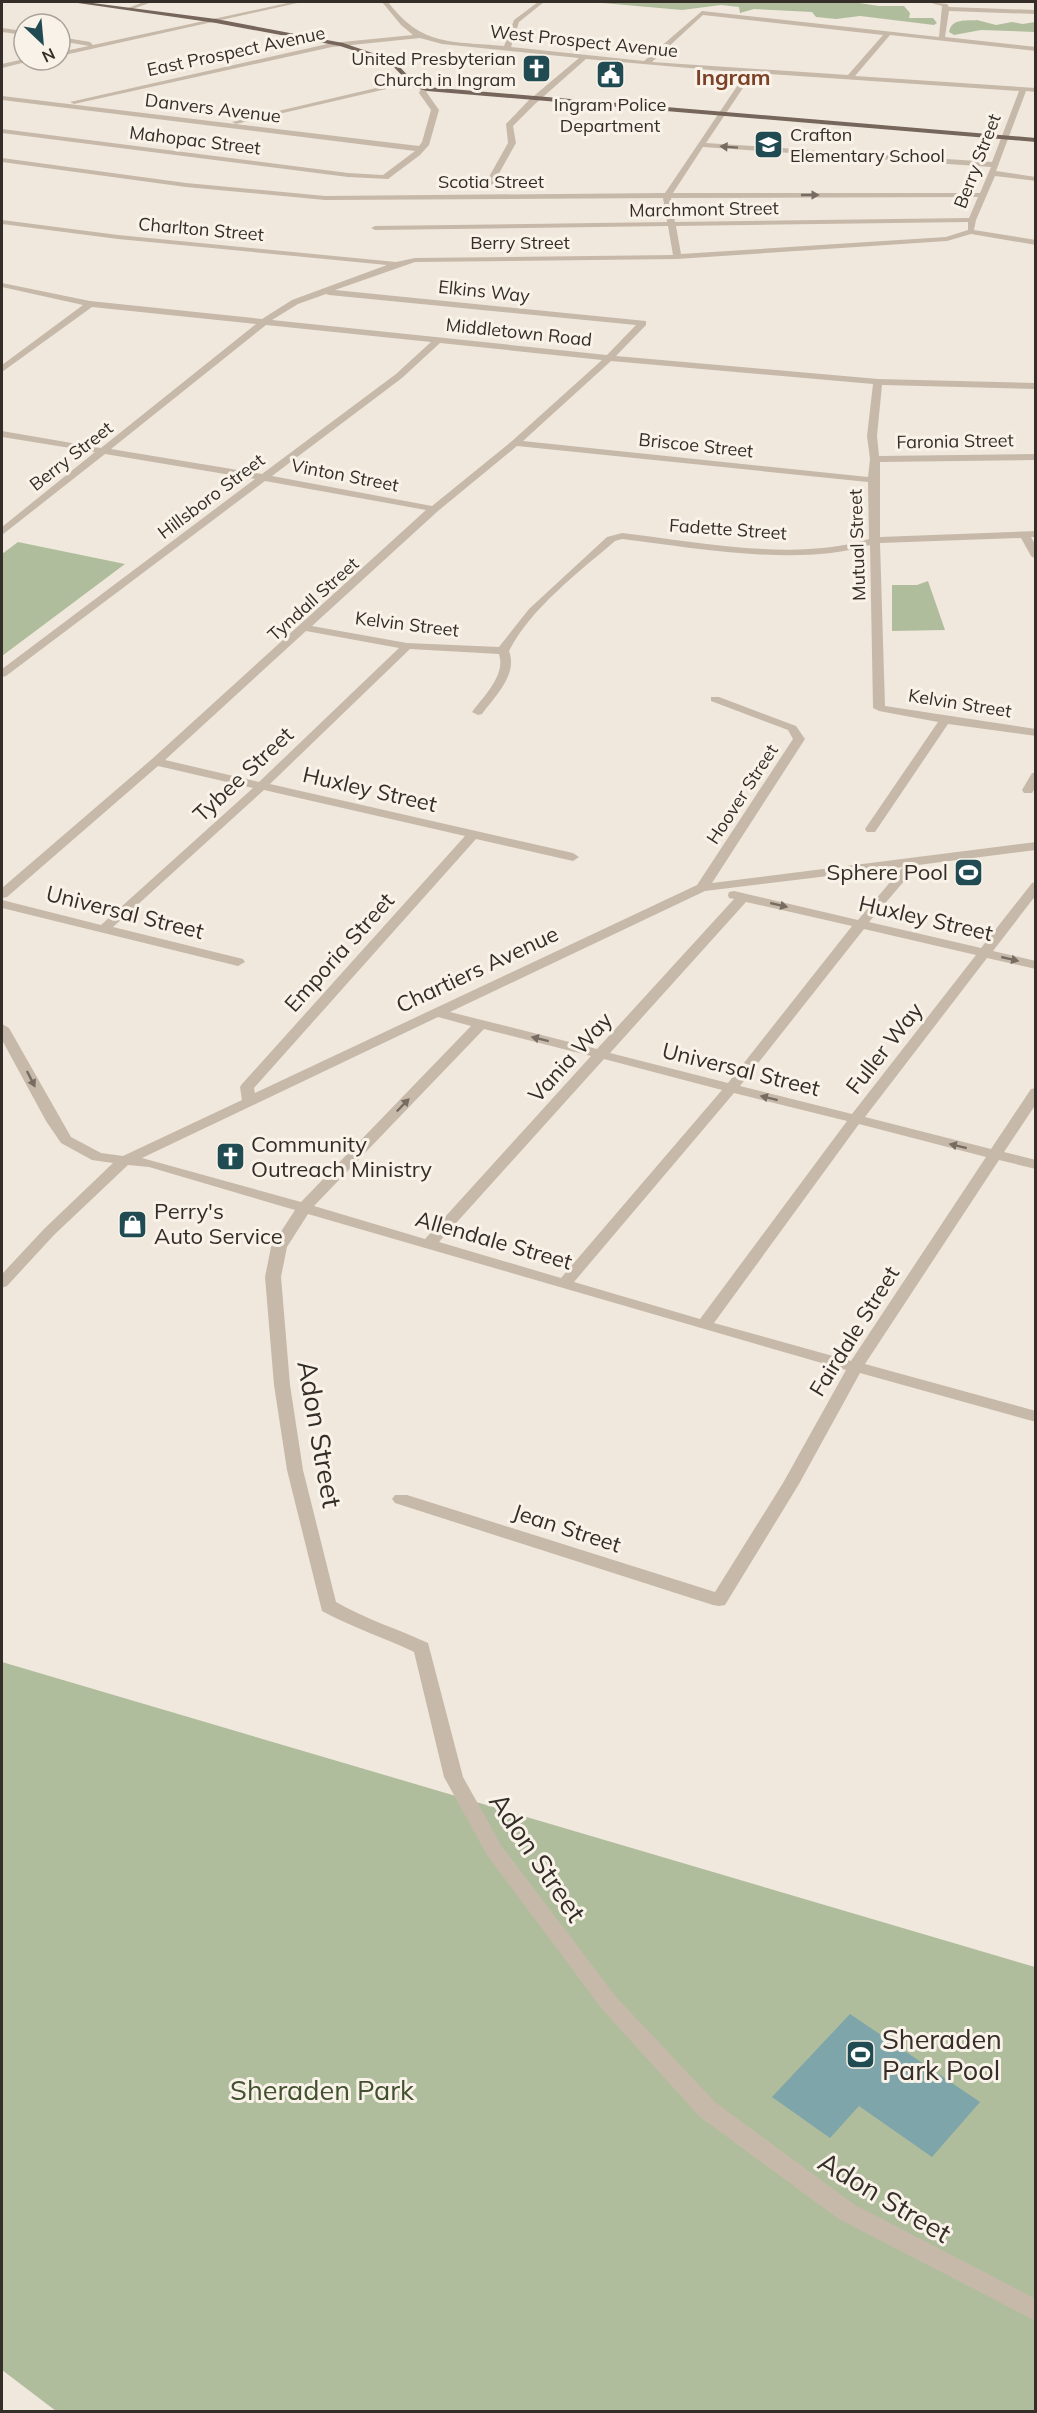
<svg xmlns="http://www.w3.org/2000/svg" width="1037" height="2413" viewBox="0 0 1037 2413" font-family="Mulish,sans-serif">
<rect width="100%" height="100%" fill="#f0e8dc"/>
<g fill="#b0bd9d">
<polygon points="591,2 853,2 879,6 904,6 910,13 909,18 933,18 937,23 934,25 860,16 836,19 816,17 812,12 754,9 740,13 739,7 721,5 682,10"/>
<path d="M977 20 996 25 1012 22 1023 24 1035 22V32L981 30 954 35 949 32C952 18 965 21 977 20Z"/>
<polygon points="18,542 125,564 2,656 2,554"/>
<polygon points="928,581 945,630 892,631 892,585 917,585"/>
<polygon points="2,1662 1035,1967 1035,2411 56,2411 2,2370"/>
</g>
<polygon fill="#7da5aa" points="850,2014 980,2102 932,2157 859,2106 830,2138 772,2097"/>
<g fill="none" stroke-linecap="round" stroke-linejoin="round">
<g fill="#c7b9a9" fill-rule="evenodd">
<polygon points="144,2 152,2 130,10 125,9"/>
<polygon points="292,2 302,2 60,56 60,52 89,46 60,41 60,37 90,42 93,45"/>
<path d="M382 2H388C422 47 452 41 504 46L514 20 538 2H544L519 22 511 47 644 61 702 11 939 37 942 6 928 2 947 4 949 7 1036 10V14L949 11 945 37 1036 47V51L890 35 855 76 1036 88V92L1026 91 996 171 1036 177V181L995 176 976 220 974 230 1036 240V245L971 234 947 241 677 259 415 262 335 290 646 321V325L616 356 878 379 1036 383V389L882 385 877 436 879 456 1036 454V460L880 462V537L1036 531V537H1031L1036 546V559L1031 556 1021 538 880 543 885 706 1036 729V736L948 724 875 832H867L865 829 938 722 879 711 873 708 870 545C798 567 696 548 622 539L615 541C579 572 530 609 509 651 518 675 495 696 482 714L478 715 472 712C484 696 506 675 499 654L410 649 270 784 573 853 579 857 573 861 476 839 254 1088 255 1093 697 885 793 739 788 730 711 701V697H719L796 726 805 739 712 883 1036 842V850L918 865 869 922 981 948 1032 883 1036 882V895L993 951 1036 961V969L987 958 865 1117 991 1149 1031 1089 1036 1088V1104L1004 1152 1036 1160V1169L999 1160 865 1364 1036 1411V1422L860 1373 799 1484 725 1605 719 1606 713 1605 395 1503 392 1499 395 1495H407L715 1592 783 1483 846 1370 308 1214 287 1247 281 1277 290 1385 303 1470 336 1602C365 1619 398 1629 428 1643L463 1777 501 1845 616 1997 716 2103 855 2205 1036 2299V2321L839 2219 700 2117 602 2009 487 1855 444 1777 414 1652C383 1637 351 1627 322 1611L287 1470 274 1385 265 1277 271 1247 295 1210 149 1167 128 1165 54 1235 7 1286 2 1288V1274L44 1229 113 1163 92 1160 61 1143 46 1121 2 1040V1024L9 1028 71 1137 101 1153 123 1156 242 1100 240 1087 242 1084 465 836 264 790 113 927 243 959 245 962 238 966 2 908V900L101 925 253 788 158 766 7 897 2 898V888L152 759 426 510 265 481 6 676 2 677V669L255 479 105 454 2 535V527L95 452 2 437V431L101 448 256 324 92 307 2 372V365L83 305 2 287V283L90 301 262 319 292 300 387 265 118 239 2 224V220L118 235 396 262 415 258 673 255 668 226 375 230 371 228 375 226 667 222 663 198 325 200 186 187 2 162V158L186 183 325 196 665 193 746 73 586 59 535 104 513 126 516 143 493 184 489 186 485 184 508 143 506 124 529 100 579 58 442 44 420 38 332 47 74 104 70 102 332 43 413 35 401 25ZM703 15 883 35 848 75 652 62ZM753 73 1019 91 992 162 706 143ZM703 147 991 167 980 193H673ZM978 197 969 218 675 222 671 198ZM968 222V230L946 237 681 254 676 226ZM326 294 329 295 636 325 607 355 272 320 298 304ZM266 325 431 342 396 374 262 474 111 449ZM440 343 602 360 512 441 432 506 272 476 402 378ZM611 361 873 384 867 436 870 459 868 477 523 441ZM517 446 868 482 869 539C796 562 698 542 622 533L607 537 529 609 499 647 407 643 312 626 438 511ZM306 631 399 648 259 782 165 760ZM903 867 858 920 734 891 729 892 728 895 729 898 734 899 597 1049 450 1012 705 891ZM746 902 852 926 728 1083 610 1053ZM864 929 976 955 852 1114 740 1086ZM438 1017 471 1026 301 1202 142 1158ZM484 1029 591 1056 425 1239 314 1206ZM604 1059 722 1090 561 1278 439 1242ZM734 1093 847 1121 700 1319 574 1282ZM859 1124 986 1157 851 1361 714 1323Z"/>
<polygon points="2,28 24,31 24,35 2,32"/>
<polygon points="24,59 34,60 2,68 2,64"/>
<polygon points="410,80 412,83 236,124 232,122"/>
<polygon points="421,88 425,88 427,93 439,110 429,145 420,155 388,179 348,177 2,133 2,129 348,173 383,175 415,151 2,100 2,96 419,146 422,142 431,110 419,93"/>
<polygon points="1032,773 1036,773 1036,787 1032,793 1024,793 1022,790"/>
</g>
<polygon fill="#75655a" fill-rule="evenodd" points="71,2 85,2 216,19 343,43 393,60 417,85 427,87 1036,138 1036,142 427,91 413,87 389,62 340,46 216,23"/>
</g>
<defs><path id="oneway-solid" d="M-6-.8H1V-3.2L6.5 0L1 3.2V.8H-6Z" transform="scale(1.5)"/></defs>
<g fill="#766c62">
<use href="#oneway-solid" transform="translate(729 147) rotate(-176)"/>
<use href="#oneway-solid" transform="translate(810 195)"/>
<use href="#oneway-solid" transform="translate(779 905) rotate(13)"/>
<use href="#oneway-solid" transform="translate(1010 959) rotate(13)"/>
<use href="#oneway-solid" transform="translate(540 1039) rotate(-166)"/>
<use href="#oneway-solid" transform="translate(31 1079) rotate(63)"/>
<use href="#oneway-solid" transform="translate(769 1098) rotate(-166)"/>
<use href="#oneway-solid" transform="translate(403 1105) rotate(-46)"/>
<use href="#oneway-solid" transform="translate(958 1146) rotate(-166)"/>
</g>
<defs>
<symbol id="church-square" viewBox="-11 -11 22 22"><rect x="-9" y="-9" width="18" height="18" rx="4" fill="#214b52" stroke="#f8f2e8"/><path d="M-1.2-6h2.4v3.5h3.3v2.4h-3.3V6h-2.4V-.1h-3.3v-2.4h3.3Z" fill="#fff"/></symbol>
<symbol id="civic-square" viewBox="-11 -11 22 22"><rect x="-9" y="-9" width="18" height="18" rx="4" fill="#214b52" stroke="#f8f2e8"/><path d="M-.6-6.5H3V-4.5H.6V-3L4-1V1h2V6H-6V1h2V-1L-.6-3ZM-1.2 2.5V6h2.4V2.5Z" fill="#fff"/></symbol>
<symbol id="school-square" viewBox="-11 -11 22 22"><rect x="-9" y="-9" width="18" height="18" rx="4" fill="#214b52" stroke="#f8f2e8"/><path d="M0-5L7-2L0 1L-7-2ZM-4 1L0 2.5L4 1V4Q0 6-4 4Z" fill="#fff"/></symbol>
<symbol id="stadium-square" viewBox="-11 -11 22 22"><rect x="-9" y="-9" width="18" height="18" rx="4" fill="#214b52" stroke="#f8f2e8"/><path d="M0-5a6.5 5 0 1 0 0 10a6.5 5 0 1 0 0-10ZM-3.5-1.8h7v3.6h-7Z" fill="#fff"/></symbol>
<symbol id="shop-square" viewBox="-11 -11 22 22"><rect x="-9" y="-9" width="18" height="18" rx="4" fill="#214b52" stroke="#f8f2e8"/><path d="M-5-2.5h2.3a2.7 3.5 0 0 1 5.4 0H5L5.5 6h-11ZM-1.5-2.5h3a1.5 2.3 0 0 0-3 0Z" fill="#fff"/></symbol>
</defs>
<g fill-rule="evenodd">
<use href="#church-square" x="520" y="52" width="33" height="33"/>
<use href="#civic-square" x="594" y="58" width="33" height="33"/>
<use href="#school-square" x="752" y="128" width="33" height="33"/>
<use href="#stadium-square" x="952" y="856" width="33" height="33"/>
<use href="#church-square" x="214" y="1140" width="33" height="33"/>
<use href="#shop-square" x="116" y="1208" width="33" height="33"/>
<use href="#stadium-square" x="844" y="2038" width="33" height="33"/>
</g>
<g text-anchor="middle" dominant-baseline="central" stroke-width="6" stroke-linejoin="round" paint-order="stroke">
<g font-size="18" fill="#342d28" stroke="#f8f2e8">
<text transform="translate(584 41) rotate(6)">West Prospect Avenue</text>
<text transform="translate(236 51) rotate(-12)">East Prospect Avenue</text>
<text transform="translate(213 108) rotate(7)">Danvers Avenue</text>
<text transform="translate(195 140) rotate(7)">Mahopac Street</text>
<text transform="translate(977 161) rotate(-69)">Berry Street</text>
<text x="491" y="181">Scotia Street</text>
<text transform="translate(704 209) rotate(-1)">Marchmont Street</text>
<text transform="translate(201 229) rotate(5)">Charlton Street</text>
<text x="520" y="242">Berry Street</text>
<text transform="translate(484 291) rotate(6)">Elkins Way</text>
<text transform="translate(519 332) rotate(6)">Middletown Road</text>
<text transform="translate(955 441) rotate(-1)">Faronia Street</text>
<text transform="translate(696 445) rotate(6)">Briscoe Street</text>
<text transform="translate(71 456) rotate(-38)">Berry Street</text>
<text transform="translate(345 475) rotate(11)">Vinton Street</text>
<text transform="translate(211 496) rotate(-37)">Hillsboro Street</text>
<text transform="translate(728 529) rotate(4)">Fadette Street</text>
<text transform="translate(857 545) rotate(-92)">Mutual Street</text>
<text transform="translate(313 599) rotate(-42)">Tyndall Street</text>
<text transform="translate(407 624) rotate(7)">Kelvin Street</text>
<text transform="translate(960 703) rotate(9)">Kelvin Street</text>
<text transform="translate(742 794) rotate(-57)">Hoover Street</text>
</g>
<g font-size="18" fill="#342d28" stroke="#f8f2e8" text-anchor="end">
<text x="516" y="58">United Presbyterian<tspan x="516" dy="21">Church in Ingram</tspan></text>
<text x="610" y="104" text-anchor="middle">Ingram Police<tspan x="610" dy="21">Department</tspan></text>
<text x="790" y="134" text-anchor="start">Crafton<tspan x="790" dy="21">Elementary School</tspan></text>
</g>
<g font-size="22" font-weight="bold" fill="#7c4228" stroke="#f8f2e8">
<text x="733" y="77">Ingram</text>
</g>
<g font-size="22" fill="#342d28" stroke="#f8f2e8">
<text transform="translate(243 774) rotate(-43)">Tybee Street</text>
<text transform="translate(370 789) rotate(13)">Huxley Street</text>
<text transform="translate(125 912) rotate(14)">Universal Street</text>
<text transform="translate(926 918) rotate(13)">Huxley Street</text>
<text transform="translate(339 952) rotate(-48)">Emporia Street</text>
<text transform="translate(477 969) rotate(-25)">Chartiers Avenue</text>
<text transform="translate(884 1048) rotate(-52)">Fuller Way</text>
<text transform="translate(570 1057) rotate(-48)">Vania Way</text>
<text transform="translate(741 1069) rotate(14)">Universal Street</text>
<text transform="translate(494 1240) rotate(16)">Allendale Street</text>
<text transform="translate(854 1331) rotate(-58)">Fairdale Street</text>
<text transform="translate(567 1528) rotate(18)">Jean Street</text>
</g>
<g font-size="22" fill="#342d28" stroke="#f8f2e8" text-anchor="start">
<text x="948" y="872" text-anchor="end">Sphere Pool</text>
<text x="251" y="1144">Community<tspan x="251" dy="25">Outreach Ministry</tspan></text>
<text x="154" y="1211">Perry's<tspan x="154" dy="25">Auto Service</tspan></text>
</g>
<g font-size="27" fill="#342d28" stroke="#f8f2e8">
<text transform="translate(320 1434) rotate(80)">Adon Street</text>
<text transform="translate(538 1857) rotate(56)">Adon Street</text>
<text transform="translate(885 2197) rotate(31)">Adon Street</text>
</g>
<g font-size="27" fill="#342d28" stroke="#f8f2e8" text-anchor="start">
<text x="882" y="2039">Sheraden<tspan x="882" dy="31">Park Pool</tspan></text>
</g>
<g font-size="27" fill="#41502e" stroke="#f8f2e8">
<text x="322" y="2090">Sheraden Park</text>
</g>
</g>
<rect width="1037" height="2413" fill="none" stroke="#342d28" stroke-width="6"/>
<g transform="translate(42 42) rotate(154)"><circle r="28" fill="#f8f2e8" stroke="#aaa39b" stroke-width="1.5"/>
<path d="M0-4.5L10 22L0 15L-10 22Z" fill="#214b52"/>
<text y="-9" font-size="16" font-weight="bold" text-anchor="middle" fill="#342d28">N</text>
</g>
</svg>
